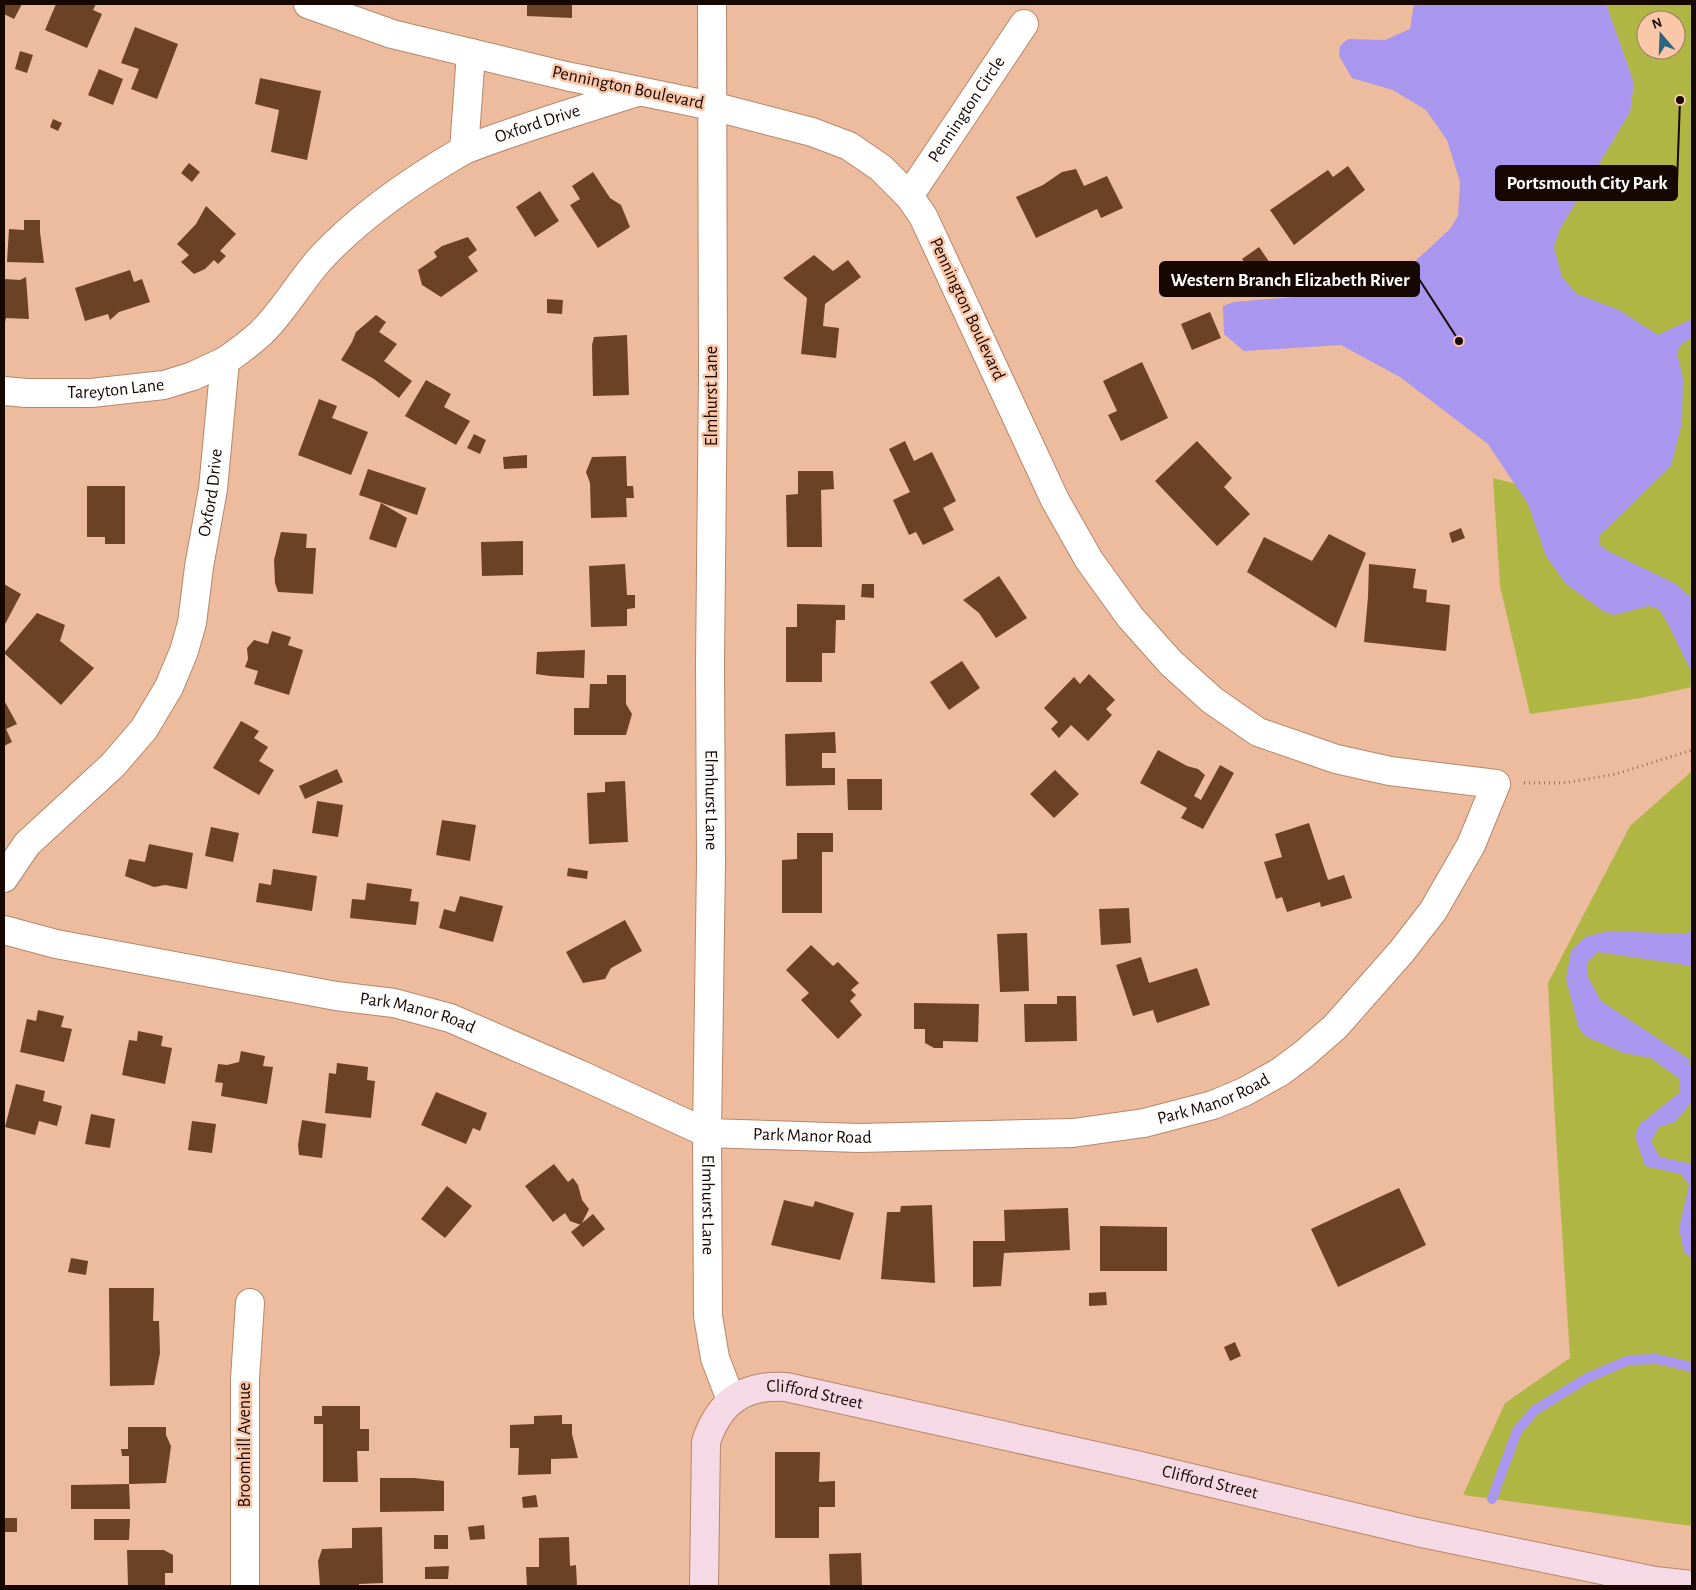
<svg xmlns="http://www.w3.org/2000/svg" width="1696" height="1590" viewBox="0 0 1696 1590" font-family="'Alegreya Sans',sans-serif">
<rect width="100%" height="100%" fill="#edbb9d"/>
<g fill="#b0b643" fill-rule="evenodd">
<path d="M1606 4H1692V687L1641 698 1530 714 1500 586 1493 478 1571 498 1496 259 1560 229 1630 112 1634 83ZM1646 20H1676V50H1646Z"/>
<polygon points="1692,771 1692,1526 1463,1495 1505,1403 1570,1358 1554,1104 1548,983 1630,826"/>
</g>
<g fill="#a896ef">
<polygon points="1414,4 1606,4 1634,83 1630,112 1560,229 1554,247 1562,277 1577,294 1619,310 1658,335 1692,319 1692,337 1681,345 1677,353 1683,378 1682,423 1671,466 1600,535 1600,545 1608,551 1676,584 1692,599 1692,673 1668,624 1659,609 1649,606 1614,615 1603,611 1566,584 1546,556 1528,504 1488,444 1400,377 1341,345 1244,351 1224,334 1223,306 1234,302 1385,289 1450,229 1458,216 1460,182 1447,140 1426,110 1393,90 1352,78 1339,56 1340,46 1348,39 1385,40 1410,29"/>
<polygon points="1608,931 1685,934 1692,931 1692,966 1598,952 1587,963 1587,975 1601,1001 1689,1059 1692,1071 1692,1102 1675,1122 1659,1127 1651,1142 1660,1157 1692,1164 1692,1259 1684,1252 1679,1228 1689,1185 1681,1174 1645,1166 1635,1136 1640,1124 1679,1093 1680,1080 1666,1061 1624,1053 1587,1037 1579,1029 1566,979 1571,951 1585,937"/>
</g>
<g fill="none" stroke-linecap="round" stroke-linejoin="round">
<g stroke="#a896ef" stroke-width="10">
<polyline points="1651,1052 1680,1073"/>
<polyline points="1492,1499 1517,1431 1535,1410 1587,1378 1629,1360 1657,1359 1692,1367"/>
</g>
</g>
<g fill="#6c4227">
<polygon points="4,4 22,4 14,19 4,14"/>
<polygon points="56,4 96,4 93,10 102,14 87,48 45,30"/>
<polygon points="527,4 572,4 572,18 527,16"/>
<polygon points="135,27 178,44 157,99 131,89 139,69 121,63"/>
<polygon points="20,51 33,55 27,73 15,69"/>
<polygon points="99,69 123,79 113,105 88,95"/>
<polygon points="260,78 321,91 307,160 271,152 279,110 255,104"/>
<polygon points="53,119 62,123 58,131 50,127"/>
<polygon points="189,163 200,172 192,182 181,173"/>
<polygon points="1348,166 1365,190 1294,245 1270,210 1328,170 1333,177"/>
<polygon points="1076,169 1084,186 1107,176 1123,208 1101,218 1097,209 1036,238 1016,197 1043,185 1062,172"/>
<polygon points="593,172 610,198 621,205 630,227 598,248 570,205 580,199 572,186"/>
<polygon points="540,191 559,221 535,237 516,207"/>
<polygon points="206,206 236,234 220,251 226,256 218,264 214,260 205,269 194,274 181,262 189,255 177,244 196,224"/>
<polygon points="24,220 40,220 40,232 44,263 7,262 9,229 24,230"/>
<polygon points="468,237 477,250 468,257 478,271 441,297 422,285 418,270 437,257 434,252 442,246"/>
<polygon points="1259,247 1270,263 1254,275 1242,259"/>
<polygon points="814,255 833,271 848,260 861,277 825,304 823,326 839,328 836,358 801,354 807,298 783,278"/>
<polygon points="130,270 134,282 142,279 150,302 119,312 110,320 108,314 85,321 75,288"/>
<polygon points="26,277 29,319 6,318 4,327 4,279 20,280"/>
<polygon points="547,299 563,300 562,314 547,313"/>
<polygon points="1210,312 1221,338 1192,350 1181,324"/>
<polygon points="376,315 386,322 379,332 397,344 384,361 412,381 399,398 374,379 341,360 352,342 356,332"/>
<polygon points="627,335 629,395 593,396 592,345 594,337"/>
<polygon points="1142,362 1168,418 1121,441 1108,415 1117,411 1103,381"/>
<polygon points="426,380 451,394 444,407 470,421 456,445 405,416"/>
<polygon points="319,399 337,406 332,418 368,432 351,475 298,455"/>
<polygon points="474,434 486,440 480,454 467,448"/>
<polygon points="905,441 914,461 932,452 956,501 943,508 954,530 923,545 916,532 909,535 893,500 910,492 889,449"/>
<polygon points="1197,441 1232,478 1224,487 1250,514 1217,546 1155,481"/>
<polygon points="527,455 527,468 504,469 503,457"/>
<polygon points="626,456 627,486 633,486 634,498 626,498 627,517 591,518 590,483 586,472 592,457"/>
<polygon points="368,469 426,488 417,515 359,495"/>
<polygon points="798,471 833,471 834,489 821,490 822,547 787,547 786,495 798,494"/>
<polygon points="87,486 125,486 125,544 105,544 105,537 87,537"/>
<polygon points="381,503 407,518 396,548 369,539"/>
<polygon points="1461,528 1465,538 1452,543 1449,533"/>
<polygon points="281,532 307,534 306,548 316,548 313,594 278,592 275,583 274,560"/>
<polygon points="1329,534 1366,553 1336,628 1247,572 1264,537 1312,561"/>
<polygon points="523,541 523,575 482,576 481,542"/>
<polygon points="625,564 627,595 635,595 635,608 627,609 627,626 591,627 589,566"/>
<polygon points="1369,564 1416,569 1413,588 1427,590 1426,602 1450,605 1446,651 1364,642 1368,597"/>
<polygon points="999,576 1027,618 996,638 979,613 963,600"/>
<polygon points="4,584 21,594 4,626"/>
<polygon points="862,584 874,584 874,598 861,597"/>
<polygon points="797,604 845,605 845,620 836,620 835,653 822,653 822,682 786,682 786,627 797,627"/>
<polygon points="37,613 65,625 60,641 94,668 61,705 4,653"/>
<polygon points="272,631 291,637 288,645 303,650 289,695 254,684 258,671 245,667 248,659 247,648 254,640 268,644"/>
<polygon points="585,650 584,678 550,676 536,674 537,652"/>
<polygon points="962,661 980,688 949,710 930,682"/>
<polygon points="1089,674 1115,700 1106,709 1112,715 1088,741 1071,725 1059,738 1051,729 1058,722 1044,708 1074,677 1080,684"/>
<polygon points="607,675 626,675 626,704 632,714 626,735 574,735 574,708 589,708 590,684 607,684"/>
<polygon points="5,702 17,724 6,729 12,742 4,746 4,703"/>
<polygon points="241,721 259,731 254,738 268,747 259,761 274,770 259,795 213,768"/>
<polygon points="835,732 836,753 822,753 822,768 835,768 835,785 786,786 785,734"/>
<polygon points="1158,750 1187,766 1198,769 1205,775 1194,796 1201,800 1220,765 1234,773 1203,829 1181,818 1187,808 1140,783"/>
<polygon points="337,769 343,782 305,799 299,786"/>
<polygon points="1055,770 1079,794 1054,818 1030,794"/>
<polygon points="847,779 882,779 882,810 848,810"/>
<polygon points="625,781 628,842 589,844 587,793 605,792 605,782"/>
<polygon points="317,801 343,805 338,837 312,833"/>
<polygon points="442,820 476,825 470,861 436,855"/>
<polygon points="1309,823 1328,880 1344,875 1352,898 1321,907 1320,902 1287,912 1282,897 1276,899 1264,862 1282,857 1275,834"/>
<polygon points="211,827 239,833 233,862 205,856"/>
<polygon points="797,833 833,833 833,852 822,852 822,913 782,913 782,860 797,859"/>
<polygon points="149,844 193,853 187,889 165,885 154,887 125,876 129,859 145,862"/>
<polygon points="568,868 588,871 587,879 567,876"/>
<polygon points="273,869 317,876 312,911 256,902 259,883 271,885"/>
<polygon points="367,883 412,889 410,901 419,902 416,925 350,918 352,899 365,900"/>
<polygon points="460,896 503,906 493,942 439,928 444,909 455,912"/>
<polygon points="1129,908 1131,943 1101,945 1099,909"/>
<polygon points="625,920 642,951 611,968 605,979 583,983 566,952"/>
<polygon points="1027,933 1029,991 1000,992 997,934"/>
<polygon points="811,945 833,966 838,962 859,983 851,990 856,995 850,1001 862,1015 838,1039 801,1000 809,993 786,970"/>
<polygon points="1141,957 1149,983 1197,968 1210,1005 1157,1023 1153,1010 1133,1016 1116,965"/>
<polygon points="1057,996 1076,996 1077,1041 1025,1042 1024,1004 1057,1004"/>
<polygon points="914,1003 979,1004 978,1042 943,1041 943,1048 934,1048 925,1043 925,1029 914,1029"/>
<polygon points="38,1010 64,1016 61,1027 72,1029 64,1062 20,1052 27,1019 36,1021"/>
<polygon points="138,1031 163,1036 161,1046 172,1048 165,1084 122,1075 129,1040 137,1041"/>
<polygon points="241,1051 265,1056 263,1066 273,1067 267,1104 221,1096 223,1083 215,1082 218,1064 227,1065 239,1062"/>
<polygon points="337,1063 368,1067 367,1080 375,1081 371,1118 325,1113 329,1073 336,1074"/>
<polygon points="16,1084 45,1091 43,1101 62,1106 57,1126 39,1121 35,1135 5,1127"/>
<polygon points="436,1092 487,1113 480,1131 473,1128 466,1144 421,1125"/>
<polygon points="91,1114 115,1119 110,1148 85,1144"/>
<polygon points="302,1120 326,1124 322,1158 299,1155 298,1145"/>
<polygon points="192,1121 216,1124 212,1153 188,1150"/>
<polygon points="554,1164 568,1182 573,1178 578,1185 582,1200 589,1209 581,1225 570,1221 565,1213 553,1222 525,1186"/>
<polygon points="447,1186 472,1206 445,1238 421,1219"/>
<polygon points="1399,1188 1426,1245 1338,1287 1311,1229"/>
<polygon points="784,1200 813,1207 815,1201 854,1213 840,1260 771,1245"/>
<polygon points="932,1205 935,1283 881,1279 887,1212 900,1212 901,1206"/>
<polygon points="1068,1208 1070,1250 1004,1253 1001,1286 973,1287 973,1241 1005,1241 1004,1210"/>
<polygon points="593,1214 605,1229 583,1247 571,1232"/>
<polygon points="1100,1226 1167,1227 1167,1271 1100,1271"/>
<polygon points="71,1258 88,1261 86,1275 68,1272"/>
<polygon points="109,1288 154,1288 153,1321 159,1321 160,1353 154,1385 110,1386"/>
<polygon points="1106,1292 1107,1305 1089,1306 1089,1293"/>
<polygon points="1235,1342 1241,1356 1230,1361 1224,1347"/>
<polygon points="322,1406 360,1406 360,1429 369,1429 369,1451 357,1451 358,1482 323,1482 323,1424 314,1424 314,1416 322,1416"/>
<polygon points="562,1415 562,1424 572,1424 572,1434 578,1458 551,1459 551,1474 518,1475 519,1448 510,1448 510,1425 534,1424 534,1416"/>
<polygon points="128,1427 166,1427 166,1435 171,1446 166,1483 129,1484 129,1456 122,1456 121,1449 128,1449"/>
<polygon points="775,1452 820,1452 819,1482 835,1481 835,1507 819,1507 819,1538 775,1538"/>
<polygon points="380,1478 414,1478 444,1481 444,1511 380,1512"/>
<polygon points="129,1484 130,1509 71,1509 71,1485"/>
<polygon points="536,1495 538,1507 523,1508 522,1497"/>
<rect x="4" y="1518" width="13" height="14"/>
<polygon points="94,1519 130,1519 129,1540 94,1540"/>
<polygon points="484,1525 485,1539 470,1540 468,1527"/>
<polygon points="382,1527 383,1583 359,1584 359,1586 320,1586 318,1561 322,1549 352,1548 352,1528"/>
<rect x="434" y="1535" width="14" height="14"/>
<polygon points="569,1537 570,1566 576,1565 577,1586 527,1586 526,1567 539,1567 539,1538"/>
<polygon points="127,1550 164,1550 173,1555 173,1573 165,1573 165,1586 128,1586"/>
<polygon points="861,1553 862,1586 830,1586 829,1554"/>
<polygon points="449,1566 448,1579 425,1579 425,1567"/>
</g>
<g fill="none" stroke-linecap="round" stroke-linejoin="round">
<defs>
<g id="street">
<path id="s1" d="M712 4 713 376 710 664 711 863 707 1133 708 1316 715 1358 731 1400"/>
<path id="s2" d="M464 150C520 128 579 111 637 92"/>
<path id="s3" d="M909 196 1024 24"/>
<path id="s4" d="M4 391 27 393H91L164 385 193 376 225 361"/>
<path id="s5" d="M4 878 27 844 113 765 144 729 169 687 184 651 192 623 199 567 213 489 225 361C238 352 250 343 261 333 284 311 300 281 321 258 362 214 412 180 464 150L471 53"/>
<path id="s6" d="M4 930 56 944 336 996 394 1003 450 1018 579 1074 707 1133 859 1138 1073 1133 1144 1123 1213 1105 1244 1092 1280 1072 1304 1054 1335 1027 1402 951 1433 911 1471 845 1496 784 1390 771 1336 759 1258 732 1212 700 1171 663 1130 617 1089 560 1055 500 923 216 909 196 881 168 849 146 812 132 712 106 566 76 392 34 308 4"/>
<polyline points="245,1586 245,1379 250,1303"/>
</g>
<g id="secondary">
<path id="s7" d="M704 1586 706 1442C719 1402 744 1384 786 1387L1136 1465 1417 1532 1655 1581 1692 1585"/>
</g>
</defs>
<use href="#street" stroke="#b6876a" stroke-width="30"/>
<use href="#secondary" stroke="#b6876a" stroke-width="30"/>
<polyline stroke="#95715d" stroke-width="3" stroke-dasharray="1 4" stroke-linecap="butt" points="1524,783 1564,783 1616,774 1692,750"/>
<use href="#street" stroke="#fff" stroke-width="28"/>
<use href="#secondary" stroke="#f5dae6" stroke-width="28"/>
</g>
<g text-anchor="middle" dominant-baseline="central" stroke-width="5" stroke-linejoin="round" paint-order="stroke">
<g font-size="18" fill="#170701" stroke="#fac7a9">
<text transform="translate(628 88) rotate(12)">Pennington Boulevard</text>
<text stroke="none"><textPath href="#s3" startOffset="104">Pennington Circle</textPath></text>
<text stroke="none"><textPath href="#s2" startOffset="78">Oxford Drive</textPath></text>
<text transform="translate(967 309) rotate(65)">Pennington Boulevard</text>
<text stroke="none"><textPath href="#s4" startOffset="112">Tareyton Lane</textPath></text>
<text transform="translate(712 396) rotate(-90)">Elmhurst Lane</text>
<text stroke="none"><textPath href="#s5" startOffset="454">Oxford Drive</textPath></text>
<text stroke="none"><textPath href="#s1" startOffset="796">Elmhurst Lane</textPath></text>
<text stroke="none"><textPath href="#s6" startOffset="422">Park Manor Road</textPath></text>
<text stroke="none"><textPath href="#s6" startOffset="1248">Park Manor Road</textPath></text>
<text stroke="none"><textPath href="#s6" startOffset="842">Park Manor Road</textPath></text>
<text stroke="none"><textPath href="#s1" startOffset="1201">Elmhurst Lane</textPath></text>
<text stroke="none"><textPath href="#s7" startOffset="280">Clifford Street</textPath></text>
<text transform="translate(245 1445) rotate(-90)">Broomhill Avenue</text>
<text stroke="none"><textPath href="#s7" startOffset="685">Clifford Street</textPath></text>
</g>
</g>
<path fill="none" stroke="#170701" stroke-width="2" d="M1680 100L1677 183M1459 341L1419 279"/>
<g fill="#170701" stroke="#fac7a9" stroke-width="2">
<circle cx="1680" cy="100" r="5"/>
<circle cx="1459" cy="341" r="5"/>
</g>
<g fill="#170701" stroke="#170701" stroke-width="2">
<rect x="1496" y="166" width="181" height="34" rx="5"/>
<rect x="1160" y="262" width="259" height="34" rx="5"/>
</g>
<g font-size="19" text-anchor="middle" font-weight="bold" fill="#fff">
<text x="1587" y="189">Portsmouth City Park</text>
<text x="1290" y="286">Western Branch Elizabeth River</text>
</g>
<rect width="1696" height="1590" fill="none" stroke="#170701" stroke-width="10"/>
<g transform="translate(1661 35) rotate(341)"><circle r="24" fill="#fac7a9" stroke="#9f7a66"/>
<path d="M0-4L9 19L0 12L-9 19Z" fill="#2e6580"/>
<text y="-8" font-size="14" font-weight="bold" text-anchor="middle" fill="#170701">N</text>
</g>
</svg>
